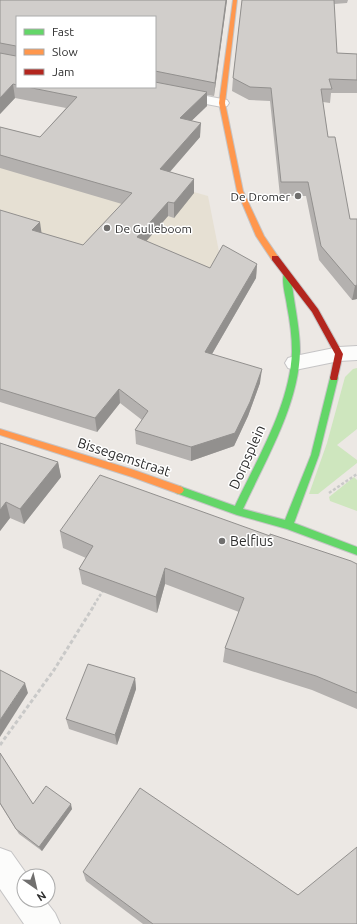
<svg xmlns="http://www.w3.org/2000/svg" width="357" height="924" viewBox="0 0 357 924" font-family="Ubuntu,sans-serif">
<rect width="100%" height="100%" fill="#ece8e4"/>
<polygon fill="#e6e0d3" points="0,137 208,196 221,262 217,268 0,328"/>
<g fill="#cee6be">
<polygon points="357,368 357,429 337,445 357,460 357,463 318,494 309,494 327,443 345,377 353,369"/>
<polygon points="354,477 357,480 357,511 330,501 329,497"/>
</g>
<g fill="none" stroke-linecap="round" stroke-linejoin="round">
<defs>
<g id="street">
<polygon points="155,86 222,99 227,100 229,103 227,106 222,107 138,91 133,90 131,87"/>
<polygon points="357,346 357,360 339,361 295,370 288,368 285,363 288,358 295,356 339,347"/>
<polygon points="0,848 11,852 28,876 24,876 24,900 45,900 55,913 60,924 24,924 0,889"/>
</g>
<path id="fast" d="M284 273H287L291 275C293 300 300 326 300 351 299 405 265 461 243 509L285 520 311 455 330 378 331 376H337L338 378 319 455 294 523 357 547V555L287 529 237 515 176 493 174 490 176 487 179 486 235 506C257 459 290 405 292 352 292 337 290 321 287 306 286 297 281 282 284 273Z"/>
<g id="slow">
<polygon points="233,0 237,0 225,103 243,191 264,236 279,258 275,260 272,260 256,236 237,191 219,103"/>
<polygon points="0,429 134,470 182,487 184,490 182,493 179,494 132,477 0,435"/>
</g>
<polygon id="jam" points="272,256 278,256 318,309 343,354 337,380 331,380 330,378 335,354 312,312 272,260"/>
</defs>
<use href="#street" stroke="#c5c4c5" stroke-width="2"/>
<use href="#fast" stroke="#c5c4c5" stroke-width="2"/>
<use href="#slow" stroke="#c5c4c5" stroke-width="2"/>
<use href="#jam" stroke="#c5c4c5" stroke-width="2"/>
<g stroke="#c9c9c8" stroke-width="2.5" stroke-dasharray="3 2" stroke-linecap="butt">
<polyline points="329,493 357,474"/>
<polyline points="94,605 104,589"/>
</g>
<polyline stroke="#c9c9c8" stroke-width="3" stroke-dasharray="4 2.5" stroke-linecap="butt" points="0,745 54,670 95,604"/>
<use href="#street" fill="#fcfcfb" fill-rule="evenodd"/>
<use href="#fast" fill="#63d668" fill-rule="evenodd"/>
<use href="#slow" fill="#ff974d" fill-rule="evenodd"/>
<use href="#jam" fill="#b3261e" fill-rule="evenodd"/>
</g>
<g fill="#b4b1af" fill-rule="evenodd">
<path d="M0 0H227L214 96 207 95V106L191 121 200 137 170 172 194 193 174 218 168 216 146 241 210 268 257 264 256 278 212 354 260 383 248 416 234 446 191 461 136 444 135 430 142 420 120 403 97 432 0 402V210L41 233 83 245 122 204 0 168V127L40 137 66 108 15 98 0 114ZM17 17H155V87H17Z"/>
<polygon points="242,0 348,0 347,3 334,4 337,53 357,54 357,93 331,93 330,103 323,102 328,137 350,219 357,219 357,299 352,300 319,260 306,196 280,196 270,101 249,100 232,91 233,78"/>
<polygon points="0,443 58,462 61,477 24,524 10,518 0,531"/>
<polygon points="60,531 270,536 357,564 357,709 312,690 223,662 225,648 239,612 165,584 157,613 82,584 79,569 86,558 63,548"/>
<polygon points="135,678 136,689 117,745 69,729 66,719"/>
<polygon points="0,753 33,804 72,809 42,851 19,834 0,804"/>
<polygon points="83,872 298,895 357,924 143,924 86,881"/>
</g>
<g fill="#92908e">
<polygon points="226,0 227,0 214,96 215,83"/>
<polygon points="13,84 15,98 0,114 0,98"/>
<polygon points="207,92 207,106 180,132 180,118"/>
<polygon points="201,123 200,137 160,183 160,169"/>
<polygon points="194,179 194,193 174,218 174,203"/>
<polygon points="168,202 168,216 137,252 137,237"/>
<polygon points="40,222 42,236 32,230"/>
<polygon points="257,264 256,278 205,366 205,352"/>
<polygon points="357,285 357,299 352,300 355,286"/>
<polygon points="262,369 260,383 248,416 234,446 191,461 191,447"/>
<polygon points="119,389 120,403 97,432 95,418"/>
<polygon points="58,462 61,477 24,524 20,509"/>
<polygon points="6,502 10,518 0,531 0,510"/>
<polygon points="165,568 165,584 157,613 156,597"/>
<polygon points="135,678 136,689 117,745 115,735"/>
<polygon points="25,683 28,693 0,737 0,720"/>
<polygon points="71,804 72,809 42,851 39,847"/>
</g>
<g fill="#d1cecb" stroke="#92908e">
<polygon points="0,0 226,0 215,83 155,71 155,17 17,17 17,85 13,84 0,98 0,53 16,56 16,46 0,43"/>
<polygon points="242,0 334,0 337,53 357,54 357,80 329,79 332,89 321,89 328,137 335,137 350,219 357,219 357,285 355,286 321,246 308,182 281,182 271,88 250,87 233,78"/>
<polygon points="155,82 207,92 180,118 201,123 160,169 194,179 174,203 168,202 137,237 210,268 223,245 257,264 205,352 262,369 250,402 235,433 191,447 135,430 148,411 119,389 95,418 0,389 0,210 40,222 32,230 83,245 132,193 0,155 0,127 40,137 77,97 27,87 155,87"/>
<polygon points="0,443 58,462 20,509 6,502 0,510"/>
<polygon points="100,475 270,536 270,534 351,561 357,564 357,693 316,676 225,648 244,598 165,568 156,597 79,569 93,546 60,531"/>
<polygon points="88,664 135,678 115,735 66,719"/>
<polygon points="0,670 25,683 0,720"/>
<polygon points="0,753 33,804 46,786 71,804 39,847 16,829 0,803"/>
<polygon points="140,788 298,895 357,847 357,924 153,924 83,872"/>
</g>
<g fill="#706f6e" stroke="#fff" stroke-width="1.5">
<circle cx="298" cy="196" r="4"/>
<circle cx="107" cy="228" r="4"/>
<circle cx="222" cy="541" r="4"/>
</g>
<g text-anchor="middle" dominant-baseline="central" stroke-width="3" stroke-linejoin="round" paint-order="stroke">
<g font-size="12" fill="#2e2e2e" stroke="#fff" text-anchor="end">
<text x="290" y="196">De Dromer</text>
<text x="115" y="228" text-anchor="start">De Gulleboom</text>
</g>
<g font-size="14" fill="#2e2e2e" stroke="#fff">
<text transform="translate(124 457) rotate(18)">Bissegemstraat</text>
<text transform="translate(247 457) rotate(-66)">Dorpsplein</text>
</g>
<g font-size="14" fill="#2e2e2e" stroke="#fff" text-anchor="start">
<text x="230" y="541">Belfius</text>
</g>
</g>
<rect x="16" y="16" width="140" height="72" fill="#ffffff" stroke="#ababab"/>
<rect x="24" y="29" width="20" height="6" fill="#63d668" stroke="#ababab"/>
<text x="52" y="36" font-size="12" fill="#2e2e2e">Fast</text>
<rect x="24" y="49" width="20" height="6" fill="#ff974d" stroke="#ababab"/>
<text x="52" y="56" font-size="12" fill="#2e2e2e">Slow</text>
<rect x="24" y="69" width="20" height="6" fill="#b3261e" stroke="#ababab"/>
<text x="52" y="76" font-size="12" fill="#2e2e2e">Jam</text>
<g transform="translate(36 888) rotate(146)"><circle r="19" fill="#ffffff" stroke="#ababab"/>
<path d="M0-3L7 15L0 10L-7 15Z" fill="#706f6e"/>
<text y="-6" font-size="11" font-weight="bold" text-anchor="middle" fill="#2e2e2e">N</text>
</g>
</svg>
